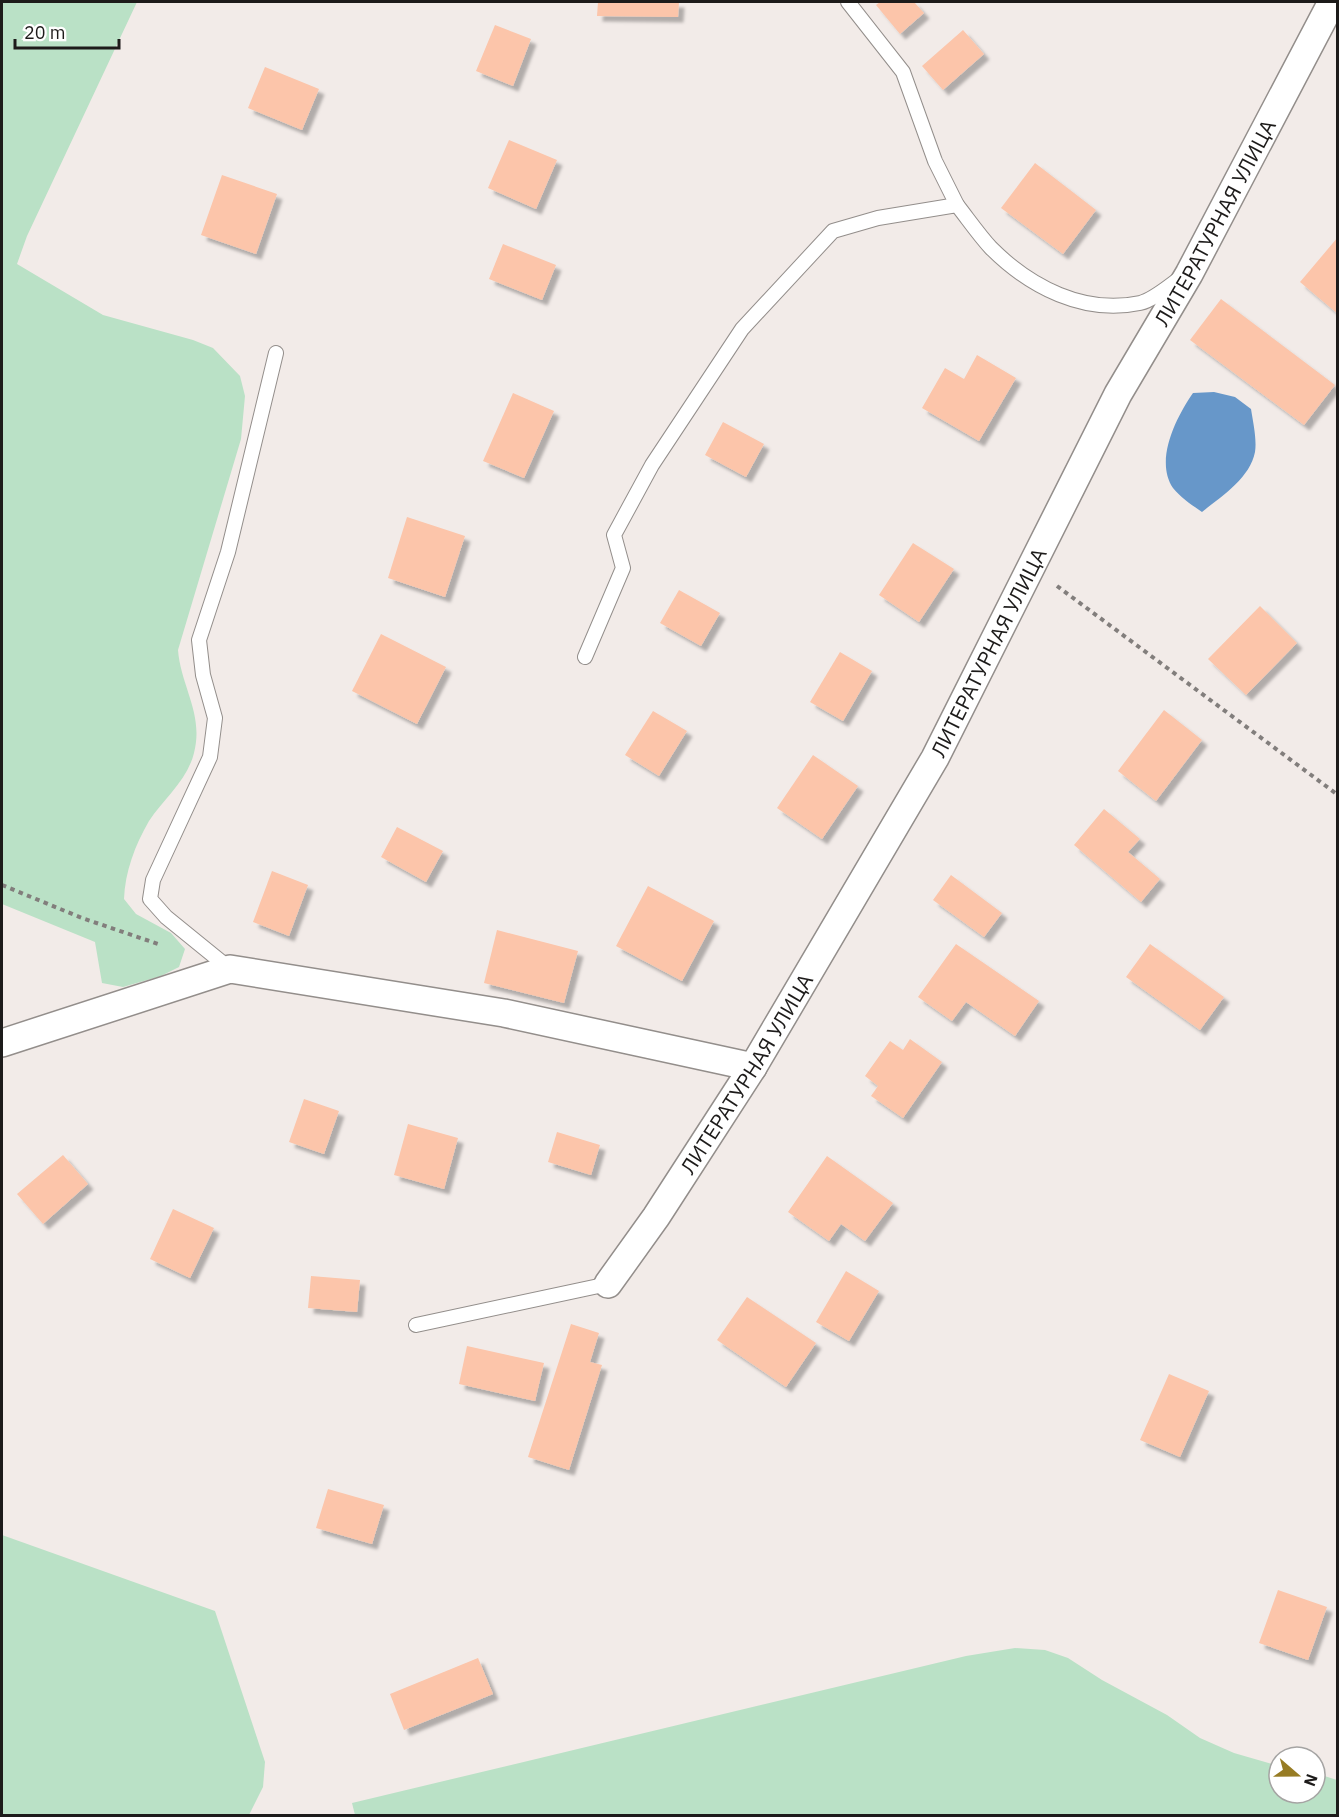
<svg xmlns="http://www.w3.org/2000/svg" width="1339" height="1817" viewBox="0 0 1339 1817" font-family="'IBM Plex Sans',sans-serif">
<defs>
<filter id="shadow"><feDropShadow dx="5.5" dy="5.5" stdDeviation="1.5" flood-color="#0004"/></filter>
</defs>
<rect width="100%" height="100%" fill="#f2ebe8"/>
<g fill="#bae1c6">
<path d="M2 2H137L27 236 17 264 103 315 193 340 213 348 240 376 245 396 241 439 178 650C181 687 204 714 194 753 187 781 164 798 149 821 135 845 125 872 124 899L136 914 171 933 185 949 179 967 161 976 123 987 102 983 95 942 2 904Z"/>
<polygon points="2,1535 215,1611 265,1762 263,1787 249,1815 2,1815"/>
<polygon points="1015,1648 1045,1650 1068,1658 1102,1680 1167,1715 1200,1738 1234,1753 1279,1766 1279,1793 1315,1793 1315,1773 1337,1780 1337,1815 355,1815 352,1803 966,1656"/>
</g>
<path fill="#6797c9" d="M1214 392 1235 397 1251 409C1253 422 1257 439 1255 452 1250 478 1222 496 1202 512 1192 505 1181 498 1173 488 1154 460 1177 416 1193 393Z"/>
<g fill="#fcc5aa" filter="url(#shadow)">
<polygon points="598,2 679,2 678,17 597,16"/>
<polygon points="880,2 914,2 924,13 900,34 876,5"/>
<polygon points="495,25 531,39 513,86 476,71"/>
<polygon points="963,30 984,54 943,90 922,66"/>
<polygon points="265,67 319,89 302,130 248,108"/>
<polygon points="509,140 557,160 536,209 488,188"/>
<polygon points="1035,163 1096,210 1063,254 1001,208"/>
<polygon points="222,175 277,194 256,254 201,235"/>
<polygon points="1338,237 1338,314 1300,282"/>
<polygon points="503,244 556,265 542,300 489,279"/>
<polygon points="1221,299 1335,385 1304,425 1190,340"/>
<polygon points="977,355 1016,378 979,441 922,408 945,368 964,379"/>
<polygon points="513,393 554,411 524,478 483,461"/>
<polygon points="723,422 764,444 746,477 705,455"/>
<polygon points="407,517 465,536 445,597 388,578"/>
<polygon points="913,543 954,569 919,622 879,595"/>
<polygon points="679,590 720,613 701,646 660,623"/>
<polygon points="1260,606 1297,643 1246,695 1208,659"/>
<polygon points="381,634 446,667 417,724 352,691"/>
<polygon points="840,652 872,671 843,721 810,702"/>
<polygon points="1164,710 1202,740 1156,801 1118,771"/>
<polygon points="653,711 687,731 659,776 625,755"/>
<polygon points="813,755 858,786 822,839 777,808"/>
<polygon points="1104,809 1140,839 1128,852 1160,879 1141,902 1074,845"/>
<polygon points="397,827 443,851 426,882 381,857"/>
<polygon points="272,871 308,885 289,936 253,922"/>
<polygon points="951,875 1002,913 984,937 933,900"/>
<polygon points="648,886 714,921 682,981 616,946"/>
<polygon points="497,930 578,951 564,1003 484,983"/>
<polygon points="956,944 1039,1001 1015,1036 966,1002 952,1021 918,997"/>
<polygon points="1150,944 1224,997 1200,1030 1126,977"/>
<polygon points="910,1039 942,1062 903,1118 871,1096 878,1086 865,1076 890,1041 903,1050"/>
<polygon points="304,1099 339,1111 324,1154 289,1142"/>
<polygon points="408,1124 458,1138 444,1189 394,1175"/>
<polygon points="557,1132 600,1145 591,1175 548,1162"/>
<polygon points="63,1155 88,1184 43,1224 17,1194"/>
<polygon points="827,1156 893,1203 865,1241 841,1224 829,1241 788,1212"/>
<polygon points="173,1209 214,1228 190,1278 150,1259"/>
<polygon points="846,1271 879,1291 849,1341 816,1322"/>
<polygon points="311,1276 360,1280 357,1312 308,1308"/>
<polygon points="747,1297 816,1343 786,1387 717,1340"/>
<polygon points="571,1324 599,1333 590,1362 602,1365 569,1470 528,1457"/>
<polygon points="467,1346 544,1363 535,1401 459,1384"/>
<polygon points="1169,1374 1209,1391 1180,1457 1140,1440"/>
<polygon points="328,1489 384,1505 372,1544 316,1528"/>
<polygon points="1278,1590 1327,1607 1308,1660 1259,1643"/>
<polygon points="478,1658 493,1694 404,1730 390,1694"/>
</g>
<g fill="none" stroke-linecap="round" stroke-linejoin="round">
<defs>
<g id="service">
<polyline points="848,2 903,72 935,161 957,205"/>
<path d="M585 657 623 568 614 535 652 465 742 329 833 231 878 218 957 205C968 219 979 235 991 248 1030 287 1084 315 1140 303 1153 300 1168 287 1179 279"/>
<polyline points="230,969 166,917 150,899 153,880 210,757 215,718 203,675 199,640 228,552 276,353"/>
<polyline points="416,1325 608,1284"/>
</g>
<g id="minor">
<polyline points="2,1043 230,969 504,1013 753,1067"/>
<path id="s1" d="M608 1284 656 1217 753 1067 935 758 1118 394 1189 274 1332 2"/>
</g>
</defs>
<use href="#service" stroke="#938e8b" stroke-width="16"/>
<use href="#minor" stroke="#938e8b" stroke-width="30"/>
<g stroke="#827e7c" stroke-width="4" stroke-dasharray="4.5 4.5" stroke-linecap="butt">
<polyline points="1057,586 1338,795"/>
<polyline points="2,885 82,918 158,944"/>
</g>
<use href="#service" stroke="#fff" stroke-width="14"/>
<use href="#minor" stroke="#fff" stroke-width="27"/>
</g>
<g text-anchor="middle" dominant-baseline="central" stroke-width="6" stroke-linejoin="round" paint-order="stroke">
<g font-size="21" fill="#1d1b1a" stroke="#fff">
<text stroke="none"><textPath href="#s1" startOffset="1224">ЛИТЕРАТУРНАЯ УЛИЦА</textPath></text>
<text stroke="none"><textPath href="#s1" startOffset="738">ЛИТЕРАТУРНАЯ УЛИЦА</textPath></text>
<text stroke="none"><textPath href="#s1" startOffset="252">ЛИТЕРАТУРНАЯ УЛИЦА</textPath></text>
</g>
</g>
<rect width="1339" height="1817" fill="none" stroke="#1d1b1a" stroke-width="6"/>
<g transform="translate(1297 1775) rotate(110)"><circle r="28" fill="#ffffff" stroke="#a5a4a3" stroke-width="1.5"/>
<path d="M0-4.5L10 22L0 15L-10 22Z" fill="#977c24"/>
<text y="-9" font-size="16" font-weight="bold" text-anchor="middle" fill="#1d1b1a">N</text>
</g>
<path d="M15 39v9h104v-9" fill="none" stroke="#1d1b1a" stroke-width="3"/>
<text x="24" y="39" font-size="18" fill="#1d1b1a" stroke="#ffffff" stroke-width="4.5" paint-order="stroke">20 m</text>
</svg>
